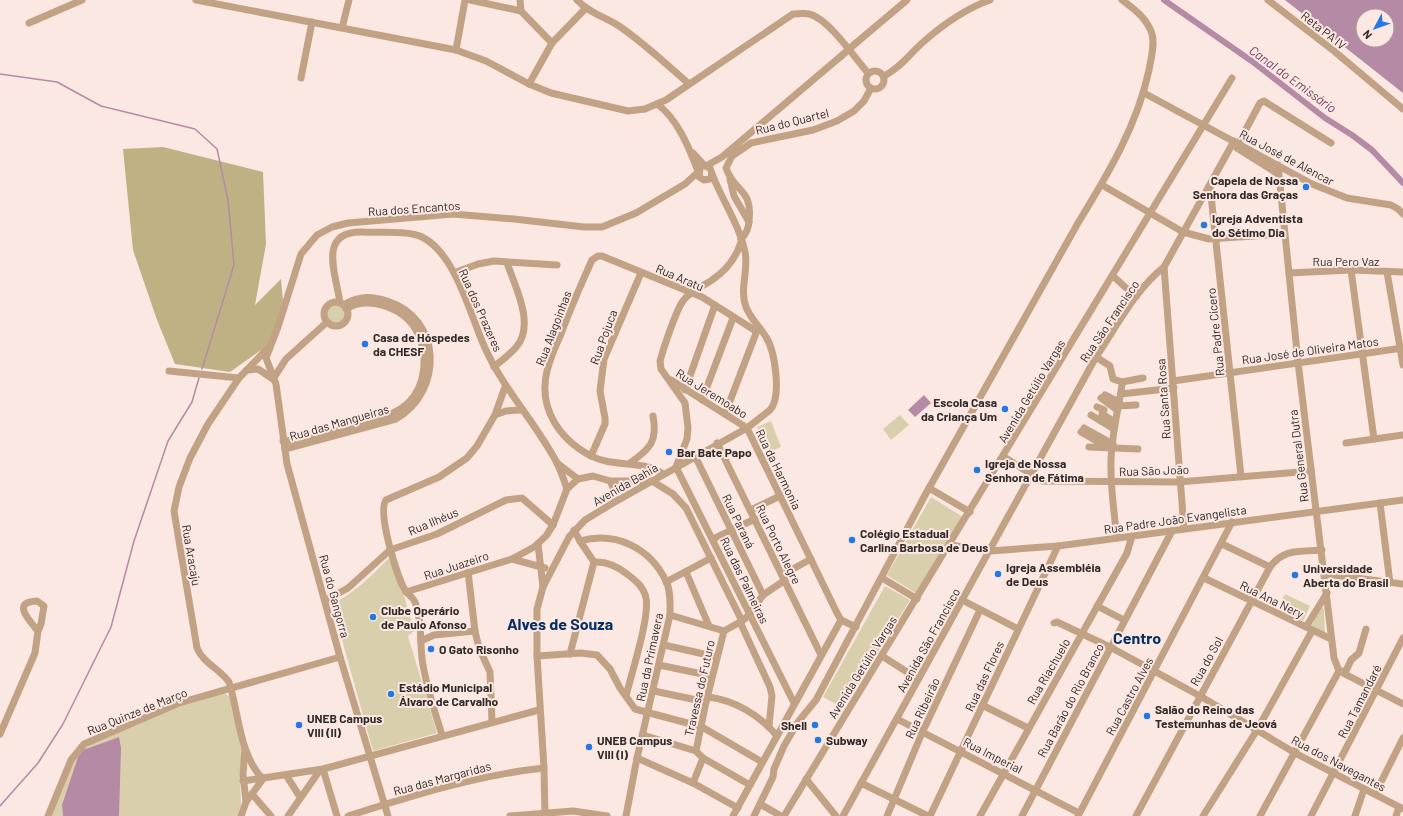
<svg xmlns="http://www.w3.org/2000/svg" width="1403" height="816" viewBox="0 0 1403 816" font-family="Barlow,sans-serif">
<rect width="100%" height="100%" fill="#fbe8e3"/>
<g fill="#d9cfac">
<circle cx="335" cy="314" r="10"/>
<polygon points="900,415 909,425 891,440 883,429"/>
<polygon points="771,421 781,447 768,452 757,427"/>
<polygon points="931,497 963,517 917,594 887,575"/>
<path d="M389 558 405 599 414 631 408 636 437 733 373 751 332 604C355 593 371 576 389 558Z"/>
<polygon points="885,586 910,600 843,708 823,697"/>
<polygon points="1285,594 1310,606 1303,621 1278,608"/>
<polygon points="1320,608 1323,608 1324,610 1325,634 1311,627"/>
<polygon points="224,693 230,697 242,743 240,778 241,805 237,816 119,816 117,738 88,748 62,805 63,816 50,816 73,758 83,748 178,706"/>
</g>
<polygon fill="#bfb184" points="163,147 263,172 266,244 255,305 281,279 283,301 271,343 230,372 175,364 157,320 133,250 123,149"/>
<g fill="#b58aa5" fill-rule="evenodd">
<path d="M1285 0H1403V93ZM1363 16H1387V40H1363Z"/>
<polygon points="924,395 931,403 915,417 908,410"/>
<polygon points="119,737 121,748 119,816 63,816 62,805 78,757 83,750"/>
</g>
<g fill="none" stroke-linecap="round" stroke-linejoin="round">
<g stroke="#b58aa5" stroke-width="1.5">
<polyline points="0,74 57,82 101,106 195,129 217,149 228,200 234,265 202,369"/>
<polyline points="0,806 38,763 63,724 111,627 134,541 168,441 192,402 199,378"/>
</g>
<polyline stroke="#b58aa5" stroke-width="6" points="1164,0 1253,62 1325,118 1352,135 1372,150 1403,183"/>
<g stroke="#c2a284" stroke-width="7">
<path d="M196 0 456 50 486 61 529 84 551 93 628 111 645 109 666 100 793 14C798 14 804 13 809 14 828 18 855 58 868 73"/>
<polyline points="470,0 521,11"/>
<polyline points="520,0 521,11 552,43"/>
<path d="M577 0C589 13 605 17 619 26 644 43 666 64 689 84"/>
<polyline points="1268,0 1334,51 1403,109"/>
<polyline points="29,23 82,0"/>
<polyline points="342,28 349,0"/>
<polyline points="856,43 907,0"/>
<polyline points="456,50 465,0"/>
<circle cx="875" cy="80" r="9"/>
<path d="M884 76C900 68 909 55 921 44 941 26 965 9 990 0"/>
<polyline points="301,78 312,22"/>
<polyline points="529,84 552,43 585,9"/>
<polyline points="1144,93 1312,184 1347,198 1391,205 1398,209 1403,214"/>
<path d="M657 104C678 119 689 148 698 171"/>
<polyline points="1238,144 1260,103 1264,101 1331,143"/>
<polyline points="1237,148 1278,174"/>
<polyline points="693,153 705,166 710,168 712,174 710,179 704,180 699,177 700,169"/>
<polyline points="1278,165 1298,362 1334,658 1339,671 1403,704"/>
<polyline points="706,166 722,157 840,57"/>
<polyline points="730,179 734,196 749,222"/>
<polyline points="1102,185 1183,232 1209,239 1284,234"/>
<polyline points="1210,186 1241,476"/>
<path d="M741 239C747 233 749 228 749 220 753 189 734 192 726 168L732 156 751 143 813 130 837 121 854 111 864 101 871 88"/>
<path d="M741 242C736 258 727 270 712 280 702 287 690 291 683 301 676 310 663 350 660 361L661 369 685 403 688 428 687 439 676 467 794 703"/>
<polyline points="1164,267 1184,529"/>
<polyline points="1351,270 1374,439"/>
<polyline points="1387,272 1403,365"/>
<polyline points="454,273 478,264 494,261 557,265"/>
<polyline points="1289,273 1351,270 1403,272"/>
<polyline points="1113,276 1136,297"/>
<circle cx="336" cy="314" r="12"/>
<path d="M340 303C337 277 316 231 362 232 378 233 408 230 422 237 456 254 470 315 485 348 504 390 536 423 557 463 561 471 564 480 567 489"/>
<path d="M1096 357 1110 366 1113 379 1122 382V385C1118 410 1112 434 1111 459 1110 485 1114 512 1117 538"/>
<path d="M494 367C502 360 511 354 517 346 535 324 515 286 507 263"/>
<polyline points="247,370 258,369 273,379"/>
<polyline points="169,371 239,378"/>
<polyline points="273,379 286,359 327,322"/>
<polyline points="671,380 747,428"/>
<polyline points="1173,381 1403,348"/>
<polyline points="1122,382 1143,378"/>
<polyline points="685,390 715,305"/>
<polyline points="1121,394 1174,388"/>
<polyline points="1105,395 1119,402"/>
<polyline points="1101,398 1117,410"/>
<polyline points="702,400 733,318"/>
<polyline points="1118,406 1136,405"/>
<polyline points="1097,407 1104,410 1102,414 1115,422"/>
<polyline points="725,414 758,328"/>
<polyline points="495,415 506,411 521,410"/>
<polyline points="1091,415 1114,429"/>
<polyline points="747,428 837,613 841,620 856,627"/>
<polyline points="1084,428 1113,444"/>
<polyline points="1081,432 1107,447"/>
<path d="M283 441 296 440C328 432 385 424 408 403 427 385 428 353 417 332 405 308 369 295 346 309"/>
<polyline points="717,443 821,655"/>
<polyline points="1346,443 1403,435"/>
<polyline points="1089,447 1138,449"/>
<path d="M285 449 396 419C444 391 442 318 387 301 378 298 366 296 357 299 352 300 347 303 343 305"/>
<polyline points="591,456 605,424 605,418 600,391 604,359 641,273"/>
<polyline points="695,456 763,595"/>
<polyline points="1004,457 1042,481 1179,482 1311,471"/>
<polyline points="557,463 578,479"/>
<path d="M630 463C650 449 658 441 653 416"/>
<path d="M663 474C641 459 614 468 591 456 559 439 538 408 547 371 550 358 556 345 561 334 570 309 581 285 592 260L598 256H602L702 297 756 331"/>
<polyline points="610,481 650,481"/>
<polyline points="652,481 673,494 686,508 742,621"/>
<polyline points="929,488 970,512"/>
<polyline points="1380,503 1390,583"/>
<polyline points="751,510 780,496"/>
<path d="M574 530 580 541C616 531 650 548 666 581 671 591 670 604 670 615L637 758 626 816"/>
<polyline points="713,539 755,519"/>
<polyline points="580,541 594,562"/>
<polyline points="538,544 543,587"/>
<polyline points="1222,544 1270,567"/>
<polyline points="950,545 990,551 1058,546 1403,500"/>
<polyline points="512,559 545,568"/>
<path d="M594 562C607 561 617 566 627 574 635 580 644 587 646 598 650 617 631 675 626 696"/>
<polyline points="468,572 475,631 479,648 490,672 492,722"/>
<polyline points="686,572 709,626"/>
<polyline points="1325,574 1403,584"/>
<polyline points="782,575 811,559"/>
<polyline points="882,578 917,599"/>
<polyline points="1204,578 1331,639"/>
<polyline points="666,582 711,558"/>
<path d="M406 592 512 559 534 547 546 536 553 525 567 489 578 479 593 476 610 481C614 489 616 494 613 503"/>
<polyline points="326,600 348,588 390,550 437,534 506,500 522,498 553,525"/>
<polyline points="962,600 1018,629"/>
<polyline points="1097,606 1124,620"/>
<polyline points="670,615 724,631"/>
<polyline points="740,622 770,687 772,696 769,726"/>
<polyline points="1054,623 1057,622 1110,647 1200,696 1295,753 1403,809"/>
<polyline points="1306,627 1327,593"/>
<polyline points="724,631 742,621 749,615 763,595 785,580"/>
<polyline points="421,641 434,635 475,631"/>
<polyline points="664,645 717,657"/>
<polyline points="570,654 594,562"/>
<polyline points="537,656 581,653 597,655 610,669 620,688 635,709 702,727 762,762"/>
<polyline points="882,656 918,679"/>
<polyline points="659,665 712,676"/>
<polyline points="1339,671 1346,671 1351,660 1359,653 1366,629"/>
<polyline points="654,691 706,702"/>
<path d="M708 697C734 700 760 715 777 736"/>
<polyline points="982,705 1028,728"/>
<polyline points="897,719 1079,813"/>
<path d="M0 734 35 653 38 631 41 624 44 606 37 601C11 602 29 620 38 631"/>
<path d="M442 735C435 712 427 689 423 665 419 644 423 622 415 602 413 597 408 595 405 590 397 577 377 512 386 500L439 477 467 458 477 446 495 415 505 387"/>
<polyline points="643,735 696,751 703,758 750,785"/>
<polyline points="245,749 243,774 246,802"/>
<polyline points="696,751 706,702 724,631"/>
<polyline points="637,758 693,783 738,808"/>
<polyline points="323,769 337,816"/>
<polyline points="286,775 300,797"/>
<polyline points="806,779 836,816"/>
<polyline points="243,781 323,769 539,710"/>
<polyline points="693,783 703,758"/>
<polyline points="861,783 928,816"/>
<polyline points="252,794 271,816"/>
<polyline points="1375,794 1403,738"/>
<polyline points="760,804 781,816"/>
<polyline points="48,816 71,760 84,744 179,703 340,657"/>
<path d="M241 816 246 802 263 779C239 755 239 713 229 682 220 669 203 663 197 648L174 511 179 487 190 458 208 424 239 378 268 348"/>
<polyline points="288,816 320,770"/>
<path d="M348 816C412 796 477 775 544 768"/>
<polyline points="388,816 340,657 287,464 276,384 266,358 278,327 301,254 317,235 332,227 348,223 453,214 514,219 584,227 602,227 636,213 685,184 698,172"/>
<polyline points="510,816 573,811 607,816"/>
<path d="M545 816 544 768 537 656V609L543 587 569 537 585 520 613 503 747 428 770 410C782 397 775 351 766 337 760 327 750 318 746 307 739 289 749 270 745 252 739 224 722 200 712 174"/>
<polyline points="733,816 841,620"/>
<path d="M754 816 773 777 774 769 784 746 798 722 816 700 924 497 1078 223C1108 174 1137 126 1149 70 1151 58 1155 45 1152 34 1147 18 1134 9 1122 0"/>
<polyline points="784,816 1232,78"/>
<path d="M843 816 1096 357C1117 326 1135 290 1164 267L1234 141"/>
<polyline points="887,816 922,733 980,610"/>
<polyline points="930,816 1058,546"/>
<polyline points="980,816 1127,553 1132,536"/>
<polyline points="1022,816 1172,531"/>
<polyline points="1078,816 1232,522"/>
<path d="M1136 816 1270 567C1284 548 1300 552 1322 550"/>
<polyline points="1203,816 1257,730 1312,631"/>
<polyline points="1260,816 1339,671"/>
<polyline points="1311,816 1403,638"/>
<polyline points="1355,816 1364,789"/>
<polyline points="1396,816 1399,807"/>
</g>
<polyline stroke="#c2a284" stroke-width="7" points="840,57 856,43"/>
</g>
<g fill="#2478e2" stroke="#fbe8e3" stroke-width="1.5">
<circle cx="1306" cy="187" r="4"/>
<circle cx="1204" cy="225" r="4"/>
<circle cx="365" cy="344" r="4"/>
<circle cx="1005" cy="409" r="4"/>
<circle cx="669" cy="452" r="4"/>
<circle cx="977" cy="470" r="4"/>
<circle cx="852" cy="540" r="4"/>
<circle cx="998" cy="574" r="4"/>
<circle cx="1295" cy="575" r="4"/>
<circle cx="373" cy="617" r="4"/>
<circle cx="431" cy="649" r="4"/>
<circle cx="391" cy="694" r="4"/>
<circle cx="1147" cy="716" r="4"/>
<circle cx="299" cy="725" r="4"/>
<circle cx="815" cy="725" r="4"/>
<circle cx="818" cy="740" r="4"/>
<circle cx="589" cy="747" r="4"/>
</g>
<g text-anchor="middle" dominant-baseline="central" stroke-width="4" stroke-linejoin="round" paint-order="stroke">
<g font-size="12" fill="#302927" stroke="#fbe8e3">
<text transform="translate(1324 30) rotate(38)">Reta PA IV</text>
<text transform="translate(792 121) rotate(-14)">Rua do Quartel</text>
<text transform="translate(1287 157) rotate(28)">Rua José de Alencar</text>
<text transform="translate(414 208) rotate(-4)">Rua dos Encantos</text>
<text x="1346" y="261">Rua Pero Vaz</text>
<text transform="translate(680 277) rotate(23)">Rua Aratu</text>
<text transform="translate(481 310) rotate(66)">Rua dos Prazeres</text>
<text transform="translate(1109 321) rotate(-56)">Rua São Francisco</text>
<text transform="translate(553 328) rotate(-69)">Rua Alagoinhas</text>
<text transform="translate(1215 332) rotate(-96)">Rua Padre Cícero</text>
<text transform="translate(603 337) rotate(-70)">Rua Pojuca</text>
<text transform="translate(1310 350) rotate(-8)">Rua José de Oliveira Matos</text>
<text transform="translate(1031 391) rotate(-59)">Avenida Getúlio Vargas</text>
<text transform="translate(712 393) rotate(32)">Rua Jeremoabo</text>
<text transform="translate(1163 399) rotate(-94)">Rua Santa Rosa</text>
<text transform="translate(339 422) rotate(-16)">Rua das Mangueiras</text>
<text transform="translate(1298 456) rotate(-97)">Rua General Dutra</text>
<text transform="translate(779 469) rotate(64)">Rua da Harmonia</text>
<text transform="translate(1154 470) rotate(-2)">Rua São João</text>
<text transform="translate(625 484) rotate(-30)">Avenida Bahia</text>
<text transform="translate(1175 519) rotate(-8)">Rua Padre João Evangelista</text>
<text transform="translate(433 521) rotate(-23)">Rua Ilhéus</text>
<text transform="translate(739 521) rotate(64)">Rua Paraná</text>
<text transform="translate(779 544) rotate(64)">Rua Porto Alegre</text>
<text transform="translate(192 555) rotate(80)">Rua Aracaju</text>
<text transform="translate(456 565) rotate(-18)">Rua Juazeiro</text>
<text transform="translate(745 580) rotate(64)">Rua das Palmeiras</text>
<text transform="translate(335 596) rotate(75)">Rua do Gangorra</text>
<text transform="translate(1272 599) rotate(26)">Rua Ana Nery</text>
<text transform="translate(928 640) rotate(-61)">Avenida São Francisco</text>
<text transform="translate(649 657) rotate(-78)">Rua da Primavera</text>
<text transform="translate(1206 661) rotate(-61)">Rua do Sol</text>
<text transform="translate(862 667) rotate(-58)">Avenida Getúlio Vargas</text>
<text transform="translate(1048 671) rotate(-60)">Rua Riachuelo</text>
<text transform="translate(984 676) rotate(-65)">Rua das Flores</text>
<text transform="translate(699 688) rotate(-77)">Travessa do Futuro</text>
<text transform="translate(1129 696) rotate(-62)">Rua Castro Alves</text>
<text transform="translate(1070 700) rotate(-62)">Rua Barão do Rio Branco</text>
<text transform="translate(1359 701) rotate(-63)">Rua Tamandaré</text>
<text transform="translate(922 708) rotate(-65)">Rua Ribeirão</text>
<text transform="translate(137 711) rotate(-22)">Rua Quinze de Março</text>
<text transform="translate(993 755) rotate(27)">Rua Imperial</text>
<text transform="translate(1339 763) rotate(28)">Rua dos Navegantes</text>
<text transform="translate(442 778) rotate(-15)">Rua das Margaridas</text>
</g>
<g font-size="12" font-weight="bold" fill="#302927" stroke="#fbe8e3" text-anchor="start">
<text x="1298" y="180" text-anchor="end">Capela de Nossa<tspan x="1298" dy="14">Senhora das Graças</tspan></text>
<text x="1212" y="218">Igreja Adventista<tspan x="1212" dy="14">do Sétimo Dia</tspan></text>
<text x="373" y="337">Casa de Hóspedes<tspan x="373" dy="14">da CHESF</tspan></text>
<text x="997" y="402" text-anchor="end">Escola Casa<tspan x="997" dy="14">da Criança Um</tspan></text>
<text x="677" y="452">Bar Bate Papo</text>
<text x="985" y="463">Igreja de Nossa<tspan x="985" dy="14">Senhora de Fátima</tspan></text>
<text x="860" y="533">Colégio Estadual<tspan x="860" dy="14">Carlina Barbosa de Deus</tspan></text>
<text x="1006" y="567">Igreja Assembléia<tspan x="1006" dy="14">de Deus</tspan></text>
<text x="1303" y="568">Universidade<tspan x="1303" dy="14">Aberta do Brasil</tspan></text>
<text x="381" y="610">Clube Operário<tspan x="381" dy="14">de Paulo Afonso</tspan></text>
<text x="439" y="649">O Gato Risonho</text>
<text x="399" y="687">Estádio Municipal<tspan x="399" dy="14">Álvaro de Carvalho</tspan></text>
<text x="1155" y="709">Salão do Reino das<tspan x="1155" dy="14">Testemunhas de Jeová</tspan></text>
<text x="307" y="718">UNEB Campus<tspan x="307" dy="14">VIII (II)</tspan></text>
<text x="807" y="725" text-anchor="end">Shell</text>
<text x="597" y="740">UNEB Campus<tspan x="597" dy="14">VIII (I)</tspan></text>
<text x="826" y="740">Subway</text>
</g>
<g font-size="13" font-style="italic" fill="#794167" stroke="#fbe8e3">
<text transform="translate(1293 79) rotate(36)">Canal do Emissário</text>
</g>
<g font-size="16" font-weight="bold" fill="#062f62" stroke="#fbe8e3">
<text x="560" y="623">Alves de Souza</text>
<text x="1137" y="637">Centro</text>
</g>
</g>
<g transform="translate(1375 28) rotate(229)"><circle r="19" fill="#fbe8e3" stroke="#aa9c98"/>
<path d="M0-3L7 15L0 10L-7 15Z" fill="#2478e2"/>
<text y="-6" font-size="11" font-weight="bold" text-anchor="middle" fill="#302927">N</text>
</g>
</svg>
